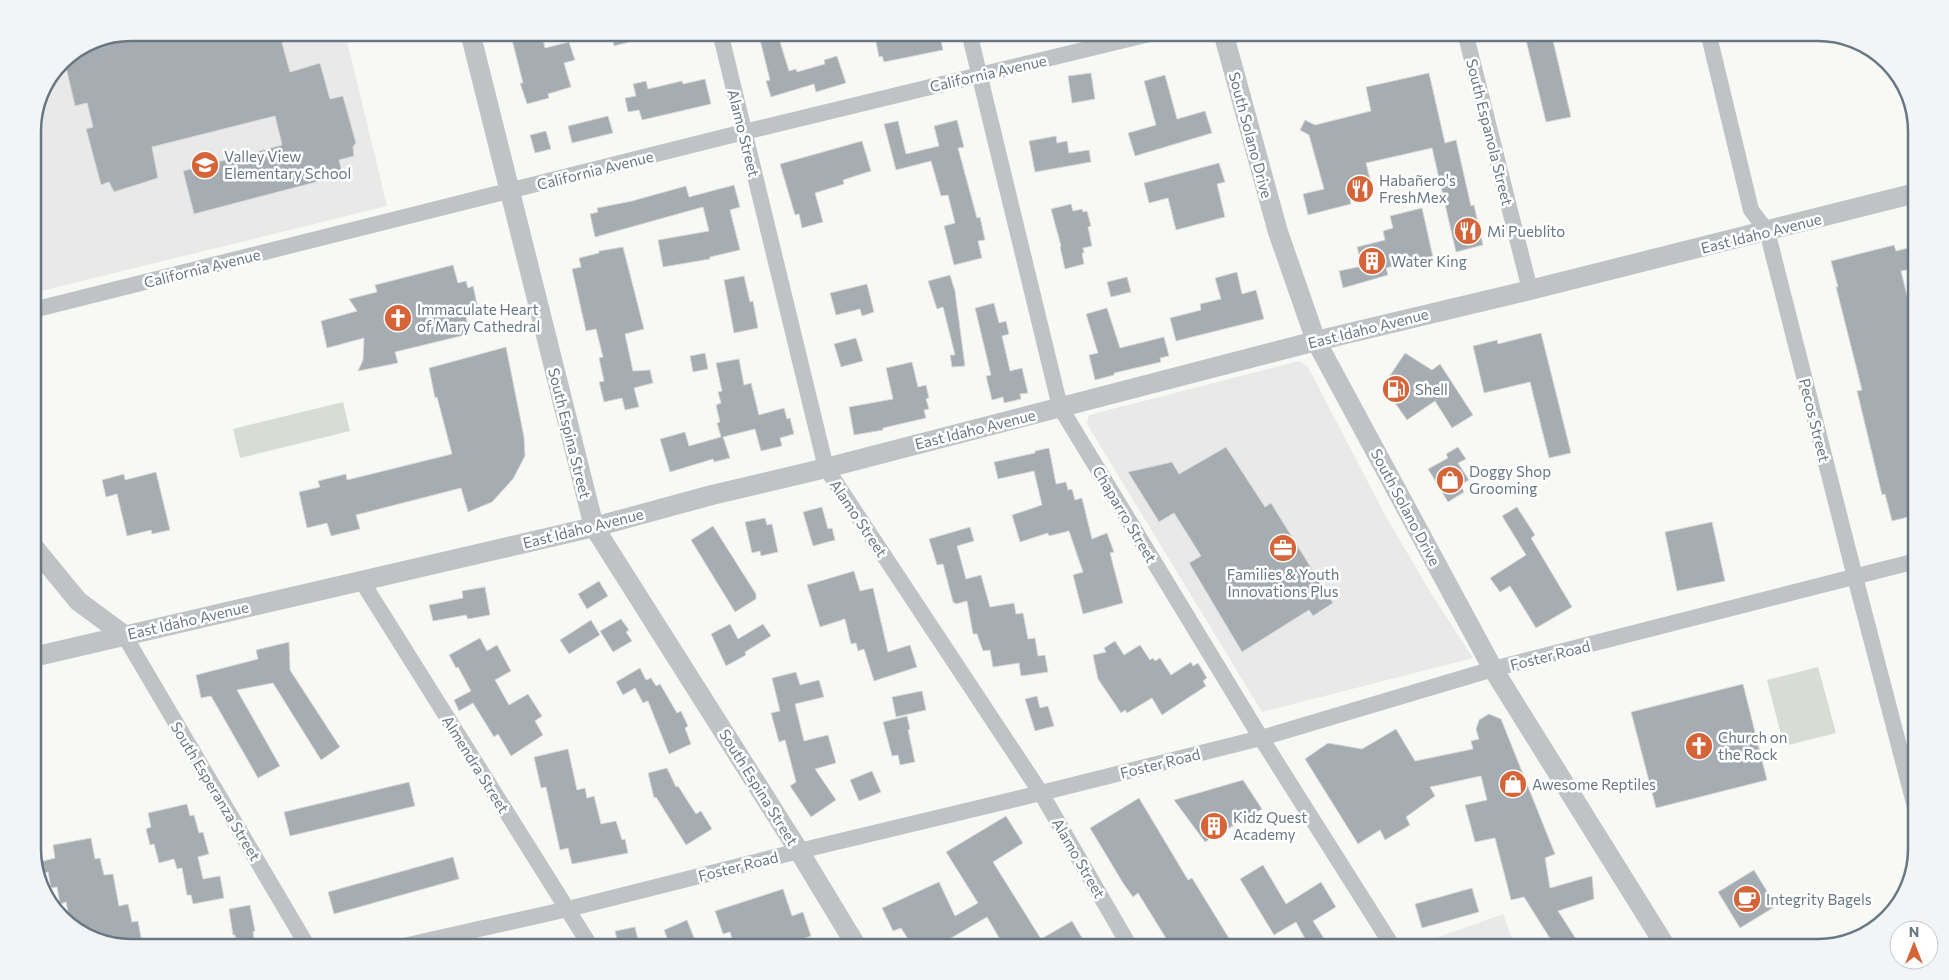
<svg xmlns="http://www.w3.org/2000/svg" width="1949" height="980" viewBox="0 0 1949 980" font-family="Commissioner,sans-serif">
<rect width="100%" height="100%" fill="#f8f8f5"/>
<g fill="#e8e9e8">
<polygon points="131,33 345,33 387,206 33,293 33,125 43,88 62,61 94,40"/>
<polygon points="1299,361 1308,367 1385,515 1429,590 1473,658 1262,712 1087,424 1089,415"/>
<polygon points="1503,914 1515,947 1430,947 1428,941"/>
</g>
<g fill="#d7dcd5">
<polygon points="343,402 350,431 240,458 233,429"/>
<polygon points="1818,667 1836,733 1784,746 1767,680"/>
</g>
<g fill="#a5adb3" stroke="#d9d9d8">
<polygon points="131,32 279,32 290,72 320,63 330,99 343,96 356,143 353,147 354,156 339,160 343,175 194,214 183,171 282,145 275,116 152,147 158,178 114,192 109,182 101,185 86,129 93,127 87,103 75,106 64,59 94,40"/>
<polygon points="510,32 541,32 545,48 569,42 575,60 564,63 571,87 548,94 549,98 527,104 520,83 523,83"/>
<polygon points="611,32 648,32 648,37 614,46"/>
<polygon points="758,32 777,32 789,71 796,69 797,72 825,64 824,60 837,56 846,83 816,92 814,84 771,97 766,81 770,80"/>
<polygon points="874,32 939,32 943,50 884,62 882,56 879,57"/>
<polygon points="1524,32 1551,32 1571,117 1546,122"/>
<polygon points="1091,73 1095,99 1072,103 1068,76"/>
<polygon points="1429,73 1445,143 1456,140 1471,206 1474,205 1483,245 1456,252 1432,148 1366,163 1374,194 1350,200 1351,204 1308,215 1303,194 1324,189 1309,135 1300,130 1305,120 1315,125 1371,111 1366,87"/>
<polygon points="1165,75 1177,119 1205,111 1212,133 1135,156 1128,133 1156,125 1144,81"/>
<polygon points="705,79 711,104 642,120 639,110 628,112 625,98 636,96 633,84 646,81 648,89 682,81 683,84"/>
<polygon points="608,116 613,133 572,143 568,126"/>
<polygon points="957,120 964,147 958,148 977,218 980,217 985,240 978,241 982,258 954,265 944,226 955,223 948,195 941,196 931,161 896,170 884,124 898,121 906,154 939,146 934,126"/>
<polygon points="546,131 551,149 535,153 530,135"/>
<polygon points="1056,136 1057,143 1067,141 1069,153 1089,150 1091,162 1035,172 1029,141"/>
<polygon points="862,141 871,171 843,180 844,184 815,193 823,222 802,228 799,214 795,215 780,164"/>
<polygon points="1219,163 1225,182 1217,184 1225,217 1176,230 1168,198 1149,203 1144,183"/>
<polygon points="734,185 740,207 730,210 740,250 710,257 710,259 663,267 658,240 709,231 703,207 595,237 590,214 598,212 597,208 632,201 686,186 689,197"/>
<polygon points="1071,204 1073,211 1082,209 1083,212 1087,211 1091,226 1088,227 1092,246 1083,248 1084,253 1082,253 1084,264 1065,269 1060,247 1061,246 1051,209"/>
<polygon points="1422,208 1433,257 1386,268 1388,275 1343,288 1339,271 1362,266 1357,247 1385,240 1383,231 1393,228 1390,216"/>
<polygon points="1894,245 1896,251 1916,246 1916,268 1901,271 1916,332 1916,515 1892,521 1885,494 1882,495 1857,391 1862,390 1836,287 1838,287 1831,261"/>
<polygon points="623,247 644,329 625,334 633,371 650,370 653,383 634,388 639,407 625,410 622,398 604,402 599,382 604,381 599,358 603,357 596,329 586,331 572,269 581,267 579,258 599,253 599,251"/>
<polygon points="453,265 458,283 466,281 468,288 473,286 478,308 471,308 472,314 466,316 469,334 395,352 398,363 358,371 363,360 364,338 327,348 321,321 357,311 349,299 377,292 375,285"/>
<polygon points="1237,272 1242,294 1256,290 1264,319 1176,341 1170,318 1201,310 1200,304 1221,299 1215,278"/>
<polygon points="950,275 955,291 965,366 952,367 950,355 955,355 943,307 937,309 928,281"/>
<polygon points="744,276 750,302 753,301 758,328 734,333 724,280"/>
<polygon points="1127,277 1131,292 1111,297 1107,282"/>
<polygon points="867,284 874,312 862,316 860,309 836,315 830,293"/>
<polygon points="994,303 999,323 1006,321 1009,334 1002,336 1010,371 1022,368 1028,393 1020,394 1021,399 1004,403 1003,397 992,400 986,376 991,375 975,308"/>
<polygon points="1107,308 1120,348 1164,337 1169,356 1160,358 1161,362 1114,373 1114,375 1095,380 1089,355 1098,353 1086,314"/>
<polygon points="1541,333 1571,453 1549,458 1530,382 1484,393 1473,346 1497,340 1498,344"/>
<polygon points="856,338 863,361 841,367 834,344"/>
<polygon points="506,347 524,437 525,456 513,479 492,502 468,512 461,488 356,515 360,529 331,536 327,523 307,528 299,492 320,487 318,481 346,474 347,480 452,454 437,397 435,398 429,368"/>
<polygon points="705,353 708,369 693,372 690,356"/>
<polygon points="1405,353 1432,370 1440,364 1473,415 1452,428 1435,401 1407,420 1383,386"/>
<polygon points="739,359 744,385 751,383 759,415 784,408 787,419 790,418 794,434 780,438 782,446 761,451 755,429 723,437 730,458 714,462 713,459 670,472 660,439 685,432 689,446 721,437 717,423 720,422 716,405 721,403 718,392 722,391 716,363"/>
<polygon points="912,362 918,387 926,385 929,398 926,399 929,409 924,410 926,418 883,428 883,430 854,435 849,407 893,399 886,368"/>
<polygon points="1226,447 1265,507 1271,503 1333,603 1313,616 1309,610 1242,652 1189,563 1201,556 1174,513 1159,522 1128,472 1172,462 1179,474"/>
<polygon points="1458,447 1466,459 1458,463 1469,480 1460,485 1464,492 1448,502 1428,469 1448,458 1446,454"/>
<polygon points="1049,448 1056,484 1066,482 1068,490 1072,489 1075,500 1082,498 1092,539 1107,533 1114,552 1110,553 1123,603 1083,614 1073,575 1083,572 1069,531 1049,536 1048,533 1020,542 1012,515 1042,505 1034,471 998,479 994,462 1035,453 1035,451"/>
<polygon points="156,472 170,530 152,534 151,530 127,536 117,494 106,497 102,480 124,474 125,480"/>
<polygon points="822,507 828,529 832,528 835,540 813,546 803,512"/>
<polygon points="1517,507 1535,535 1531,538 1572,607 1536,628 1510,586 1500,592 1490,578 1526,555 1502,516"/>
<polygon points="765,518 767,525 772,524 778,552 761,556 760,551 752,553 745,522"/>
<polygon points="1712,522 1725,581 1677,591 1665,532"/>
<polygon points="713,526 756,594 756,599 735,612 691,540"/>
<polygon points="970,527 974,541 957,546 966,579 981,575 990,607 1014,603 1016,614 1023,613 1028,639 1035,638 1038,656 1045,655 1048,672 1021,676 1019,663 993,667 990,650 983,651 977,634 973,634 967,601 956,604 953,602 943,564 937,565 929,539"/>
<polygon points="854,571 860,591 873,588 888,652 910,645 917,667 874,681 864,649 858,651 856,643 851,644 845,619 820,627 807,585"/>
<polygon points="599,581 608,596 587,609 578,594"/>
<polygon points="485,587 490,615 468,619 466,615 433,621 429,605 463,598 462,591"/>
<polygon points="621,619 629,630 626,632 632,641 613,652 600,631"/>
<polygon points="591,620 600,635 569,654 560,640"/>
<polygon points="730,624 738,639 763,624 771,636 745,652 746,655 726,666 711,634"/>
<polygon points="480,638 487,651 497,645 511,671 495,680 509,705 528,694 542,716 535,721 543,735 511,756 498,734 494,737 473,703 459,711 454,700 471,691 458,667 456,668 449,655"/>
<polygon points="1115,641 1124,655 1140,645 1150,660 1153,658 1155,661 1160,658 1171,675 1191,662 1193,666 1198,663 1207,678 1203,681 1206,686 1162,715 1152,698 1127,713 1125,710 1121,713 1098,679 1093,655 1106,652 1104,648"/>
<polygon points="289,642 290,670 340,747 321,760 273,683 237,690 280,766 258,778 211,696 201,698 196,675 258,659 256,650"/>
<polygon points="640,668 646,680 651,678 656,686 660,684 677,713 681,711 688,726 685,728 691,744 669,754 648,701 643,703 635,688 623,695 616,682"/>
<polygon points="796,672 800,685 819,680 824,697 795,704 804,741 828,735 836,763 815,769 836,800 811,817 790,786 796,782 785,740 779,742 771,713 780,711 772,678"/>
<polygon points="1743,684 1767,780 1656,808 1631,712"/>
<polygon points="922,691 926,710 896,717 892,697"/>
<polygon points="1037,696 1040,708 1048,706 1054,726 1035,731 1025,699"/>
<polygon points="1489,714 1501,719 1555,854 1545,858 1550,888 1592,876 1594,899 1558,911 1578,942 1568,948 1556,948 1524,897 1511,900 1495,838 1475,842 1465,805 1487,800 1481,776 1430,787 1435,796 1406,817 1410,825 1385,840 1380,830 1358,844 1305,759 1328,743 1362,749 1396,729 1415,761 1473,749 1471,741 1479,739 1476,729 1479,720"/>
<polygon points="907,716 910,729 908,730 915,762 900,765 898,755 892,756 883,722"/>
<polygon points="568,749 577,790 585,788 587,798 594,796 601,824 616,821 622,840 625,839 628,853 572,864 568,848 560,850 546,787 541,788 534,757"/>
<polygon points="667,768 676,787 678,786 696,814 701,811 712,829 686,845 656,797 654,798 648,773"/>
<polygon points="872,771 881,792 859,801 850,780"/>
<polygon points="1243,780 1262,809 1205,842 1174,800"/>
<polygon points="409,782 415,806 290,836 284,812"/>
<polygon points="1139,798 1188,880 1192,878 1235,948 1172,948 1138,893 1133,897 1123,883 1090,828"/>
<polygon points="187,804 190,816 194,815 199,833 203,832 209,854 198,857 203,879 220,876 224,898 193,904 191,895 187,895 182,868 177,869 174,859 159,863 154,844 150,845 146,829 151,827 148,813"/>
<polygon points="1006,816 1023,843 993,862 1041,939 1072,921 1088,948 1005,948 987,917 946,941 950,948 914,948 901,928 893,931 882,908 939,882 955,916 978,903 946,852"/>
<polygon points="91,838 95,859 100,858 104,875 113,874 119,906 128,904 132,922 138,921 143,948 131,948 88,937 70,922 66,902 60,904 57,887 51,888 48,872 41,874 39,862 55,858 53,845"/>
<polygon points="453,857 459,879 334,914 328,892"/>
<polygon points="1263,865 1286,904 1321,882 1336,907 1313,921 1330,948 1310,948 1296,922 1274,935 1240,879"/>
<polygon points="1754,870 1776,906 1740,928 1718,892"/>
<polygon points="1472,888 1479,912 1422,928 1415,904"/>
<polygon points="783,889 792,916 803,912 811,936 778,948 735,948 730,932 723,934 715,911"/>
<polygon points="250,905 255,931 253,932 254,939 236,942 235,935 233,935 229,909"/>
<polygon points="687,920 698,948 671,948 664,930"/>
<polygon points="635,927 640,948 619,948 615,931"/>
</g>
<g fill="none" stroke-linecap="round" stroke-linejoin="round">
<g stroke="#bfc3c6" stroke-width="16">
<polyline points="720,32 826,468 1041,793 1130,947"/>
<polyline points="969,32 1060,407 1261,738 1393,947"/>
<polyline points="1465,32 1530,290"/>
<polyline points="1708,32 1751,210 1767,231 1855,577 1916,811"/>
<polyline points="33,310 744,132 1158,32"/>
<polyline points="361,580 591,947"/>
<polyline points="124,635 308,947"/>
<polyline points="399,947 568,909 799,851 1041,793 1261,738 1493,669 1916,561"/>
</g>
<g stroke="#bfc3c6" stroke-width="20">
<polyline points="470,32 594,527 799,851 857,947"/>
<polyline points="1223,32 1278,232 1316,341 1493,669 1666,947"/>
<polyline points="33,546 78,601 124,635"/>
<polyline points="33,657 594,527 712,495 826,468 1316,341 1530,290 1916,193"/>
</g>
</g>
<defs>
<symbol id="school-disc" viewBox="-11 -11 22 22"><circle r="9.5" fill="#d56438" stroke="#fff"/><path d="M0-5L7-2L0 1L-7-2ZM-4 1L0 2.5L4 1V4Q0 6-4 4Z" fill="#fff"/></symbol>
<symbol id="restaurant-disc" viewBox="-11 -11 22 22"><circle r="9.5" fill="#d56438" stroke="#fff"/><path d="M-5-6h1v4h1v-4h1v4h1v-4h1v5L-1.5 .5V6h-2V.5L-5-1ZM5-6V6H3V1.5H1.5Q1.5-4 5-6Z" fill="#fff"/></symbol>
<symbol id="building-disc" viewBox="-11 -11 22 22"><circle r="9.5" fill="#d56438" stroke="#fff"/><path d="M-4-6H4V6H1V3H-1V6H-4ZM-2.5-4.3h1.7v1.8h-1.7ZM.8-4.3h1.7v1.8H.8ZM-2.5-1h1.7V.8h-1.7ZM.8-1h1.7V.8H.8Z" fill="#fff"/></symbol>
<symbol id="church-disc" viewBox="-11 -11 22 22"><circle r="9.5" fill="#d56438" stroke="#fff"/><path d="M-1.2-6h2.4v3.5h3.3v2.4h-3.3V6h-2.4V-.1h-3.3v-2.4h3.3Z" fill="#fff"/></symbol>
<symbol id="fuel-disc" viewBox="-11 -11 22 22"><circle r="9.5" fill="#d56438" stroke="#fff"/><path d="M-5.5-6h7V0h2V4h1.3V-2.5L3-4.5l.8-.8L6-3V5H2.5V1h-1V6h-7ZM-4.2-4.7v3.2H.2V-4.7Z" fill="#fff"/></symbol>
<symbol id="shop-disc" viewBox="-11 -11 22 22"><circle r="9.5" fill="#d56438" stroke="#fff"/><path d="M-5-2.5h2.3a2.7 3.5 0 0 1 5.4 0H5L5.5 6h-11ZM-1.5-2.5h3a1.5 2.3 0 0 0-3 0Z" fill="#fff"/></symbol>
<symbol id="office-disc" viewBox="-11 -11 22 22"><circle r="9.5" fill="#d56438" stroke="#fff"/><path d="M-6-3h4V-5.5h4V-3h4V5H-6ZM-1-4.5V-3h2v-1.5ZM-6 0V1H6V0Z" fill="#fff"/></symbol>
<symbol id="cafe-disc" viewBox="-11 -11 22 22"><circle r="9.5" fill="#d56438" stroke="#fff"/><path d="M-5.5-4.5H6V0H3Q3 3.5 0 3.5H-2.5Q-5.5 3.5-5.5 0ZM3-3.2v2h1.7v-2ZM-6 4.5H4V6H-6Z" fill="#fff"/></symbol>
</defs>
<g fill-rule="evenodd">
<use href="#school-disc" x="189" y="149" width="32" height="32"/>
<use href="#restaurant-disc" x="1344" y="173" width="32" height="32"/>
<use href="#restaurant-disc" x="1452" y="215" width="32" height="32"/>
<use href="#building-disc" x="1356" y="245" width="32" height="32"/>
<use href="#church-disc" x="382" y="302" width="32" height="32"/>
<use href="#fuel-disc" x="1380" y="373" width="32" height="32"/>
<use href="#shop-disc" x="1434" y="464" width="32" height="32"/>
<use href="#office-disc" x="1267" y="532" width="32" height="32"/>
<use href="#church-disc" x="1683" y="730" width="32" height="32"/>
<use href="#shop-disc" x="1497" y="768" width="32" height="32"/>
<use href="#building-disc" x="1198" y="810" width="32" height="32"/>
<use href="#cafe-disc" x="1731" y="883" width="32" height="32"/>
</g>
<g text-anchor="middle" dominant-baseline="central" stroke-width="5" stroke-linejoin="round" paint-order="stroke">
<g font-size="15" fill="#697784" stroke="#fff">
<text transform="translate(988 73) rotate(-13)">California Avenue</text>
<text transform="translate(1490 132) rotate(76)">South Espanola Street</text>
<text transform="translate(744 133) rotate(76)">Alamo Street</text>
<text transform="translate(1251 135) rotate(75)">South Solano Drive</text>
<text transform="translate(595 170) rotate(-14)">California Avenue</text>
<text transform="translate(1761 233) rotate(-14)">East Idaho Avenue</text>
<text transform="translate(202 268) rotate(-14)">California Avenue</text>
<text transform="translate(1368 328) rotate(-14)">East Idaho Avenue</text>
<text transform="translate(1815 420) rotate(76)">Pecos Street</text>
<text transform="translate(975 429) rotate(-14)">East Idaho Avenue</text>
<text transform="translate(570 433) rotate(76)">South Espina Street</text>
<text transform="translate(1406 507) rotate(62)">South Solano Drive</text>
<text transform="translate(1125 514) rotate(59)">Chaparro Street</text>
<text transform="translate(859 518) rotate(56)">Alamo Street</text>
<text transform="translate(583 528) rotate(-14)">East Idaho Avenue</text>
<text transform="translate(188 620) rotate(-13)">East Idaho Avenue</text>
<text transform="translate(1550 655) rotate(-14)">Foster Road</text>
<text transform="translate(1160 763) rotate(-14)">Foster Road</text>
<text transform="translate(476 764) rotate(58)">Almendra Street</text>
<text transform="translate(759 787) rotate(58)">South Espina Street</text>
<text transform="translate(216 791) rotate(59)">South Esperanza Street</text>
<text transform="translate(1079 858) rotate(60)">Alamo Street</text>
<text transform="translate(738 866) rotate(-14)">Foster Road</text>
</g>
<g font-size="15" fill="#697784" stroke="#fff" text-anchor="start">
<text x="224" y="156">Valley View<tspan x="224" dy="17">Elementary School</tspan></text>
<text x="1379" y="180">Habañero's<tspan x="1379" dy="17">FreshMex</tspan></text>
<text x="1487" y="231">Mi Pueblito</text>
<text x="1391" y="261">Water King</text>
<text x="417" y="309">Immaculate Heart<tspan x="417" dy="17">of Mary Cathedral</tspan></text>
<text x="1415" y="389">Shell</text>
<text x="1469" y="471">Doggy Shop<tspan x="1469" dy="17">Grooming</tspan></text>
<text x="1283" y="574" text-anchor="middle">Families &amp; Youth<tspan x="1283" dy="17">Innovations Plus</tspan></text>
<text x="1718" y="737">Church on<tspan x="1718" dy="17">the Rock</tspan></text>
<text x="1532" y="784">Awesome Reptiles</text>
<text x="1233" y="817">Kidz Quest<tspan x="1233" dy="17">Academy</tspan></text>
<text x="1766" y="899">Integrity Bagels</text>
</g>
</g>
<path d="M0 0H1949V980H0ZM131 41H1818A90 90 0 0 1 1908 131V849A90 90 0 0 1 1818 939H131A90 90 0 0 1 41 849V131A90 90 0 0 1 131 41Z" fill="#f3f4f5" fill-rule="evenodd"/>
<path fill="none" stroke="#697784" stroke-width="2.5" d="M131 41H1818A90 90 0 0 1 1908 131V849A90 90 0 0 1 1818 939H131A90 90 0 0 1 41 849V131A90 90 0 0 1 131 41Z"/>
<g transform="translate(1914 945)"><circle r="24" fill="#ffffff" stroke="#c3c9ce"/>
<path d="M0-4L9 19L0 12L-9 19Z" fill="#d56438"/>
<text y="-8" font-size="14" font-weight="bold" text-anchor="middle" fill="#697784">N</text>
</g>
</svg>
